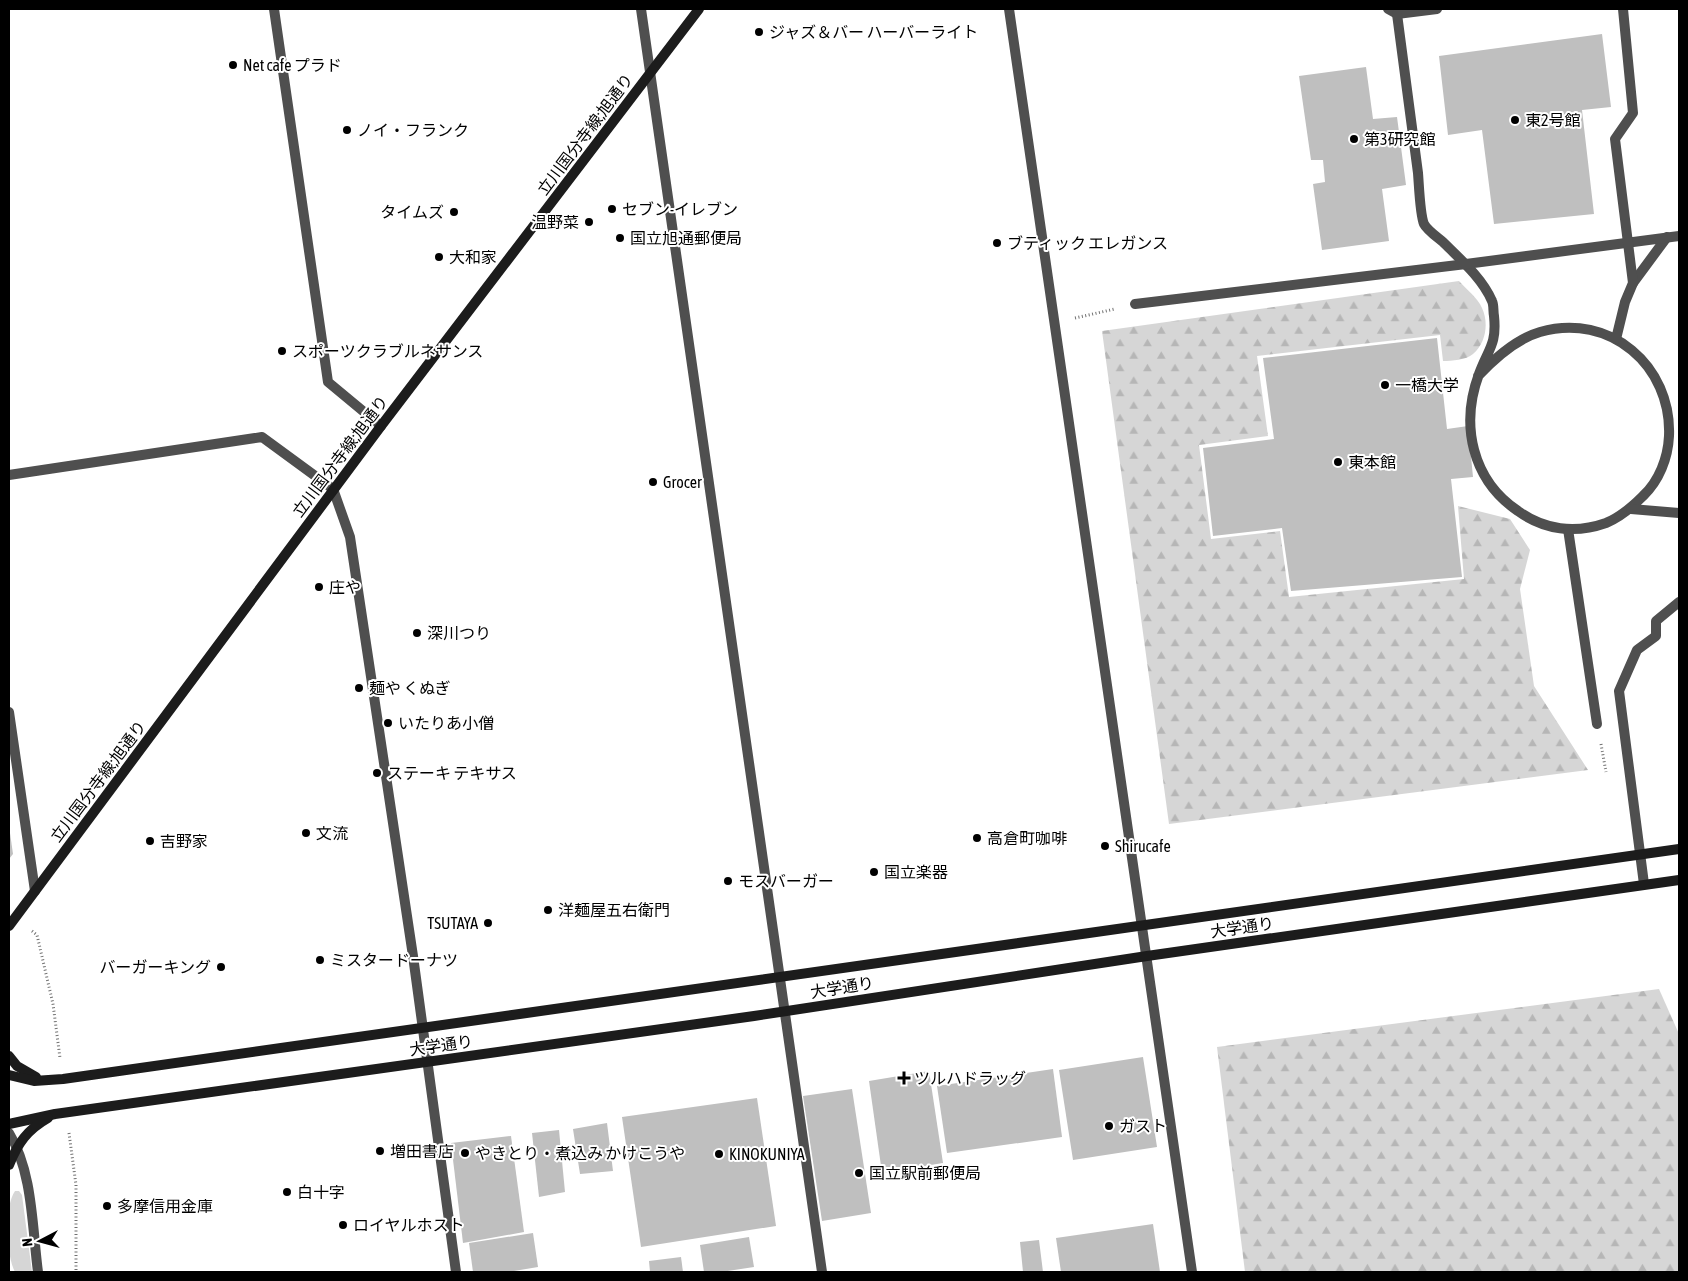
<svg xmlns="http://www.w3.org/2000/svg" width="1688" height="1281" viewBox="0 0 1688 1281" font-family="'Asap Condensed','Noto Sans JP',sans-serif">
<defs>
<pattern id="forest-firs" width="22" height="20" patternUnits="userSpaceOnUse" patternTransform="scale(1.25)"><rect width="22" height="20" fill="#d6d6d6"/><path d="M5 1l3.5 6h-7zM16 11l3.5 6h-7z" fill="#b6b6b6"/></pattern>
</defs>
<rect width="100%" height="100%" fill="#fff"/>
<path fill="#d6d6d6" d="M15 1191H19L22 1195 32 1272H15C6 1256 4 1206 15 1191Z"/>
<g fill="url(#forest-firs)">
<path d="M1459 281C1466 289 1478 298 1482 308 1489 323 1486 343 1473 354 1466 360 1452 361 1443 361L1440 335 1257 356 1268 436 1199 445 1211 539 1280 531 1289 597 1464 579 1458 506 1510 519 1530 550 1520 589 1534 686 1588 770 1169 824 1102 331Z"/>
<polygon points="1659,989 1679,1034 1679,1272 1245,1272 1217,1047"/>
</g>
<g fill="#bfbfbf">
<polygon points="1602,34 1611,107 1582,110 1594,214 1494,224 1482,130 1448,135 1439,56"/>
<polygon points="1366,67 1373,119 1397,117 1406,185 1382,189 1389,241 1322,250 1313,184 1325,182 1323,160 1311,160 1299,76"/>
<polygon points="1437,338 1447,429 1468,426 1473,477 1451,479 1462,577 1291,591 1282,528 1213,536 1203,448 1274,439 1263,358"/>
<polygon points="9,826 13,854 9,859"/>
<polygon points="1143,1057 1157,1147 1073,1160 1059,1070"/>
<polygon points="1053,1069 1062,1137 947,1153 937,1086"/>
<polygon points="929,1071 943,1163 882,1173 869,1081"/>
<polygon points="852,1089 871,1213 822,1221 803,1096"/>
<polygon points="757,1098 776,1226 641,1247 622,1117"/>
<polygon points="607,1123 613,1171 580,1174 573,1129"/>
<polygon points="559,1130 565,1192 539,1197 532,1133"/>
<polygon points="511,1136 524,1232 463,1243 451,1143"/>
<polygon points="1153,1224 1160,1272 1061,1272 1056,1238"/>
<polygon points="533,1233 538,1267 508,1272 473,1272 469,1243"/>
<polygon points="749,1237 754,1267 721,1272 704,1272 700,1245"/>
<polygon points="1039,1240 1043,1272 1023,1272 1020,1242"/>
<polygon points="681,1257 683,1272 650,1272 649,1261"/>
</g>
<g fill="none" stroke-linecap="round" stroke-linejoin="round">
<g stroke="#717171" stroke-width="3" stroke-dasharray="1 2.5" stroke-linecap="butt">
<polyline points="1075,318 1115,309"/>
<polyline points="1601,744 1606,772"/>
<polyline points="32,931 37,935 53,1004 60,1058"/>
<polyline points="69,1133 76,1185 76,1272"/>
</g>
<g stroke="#4f4f4f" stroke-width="10">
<polyline points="1388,9 1397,14 1437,9"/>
<path d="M1397 14C1404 67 1411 120 1418 173 1419 185 1420 215 1424 224 1427 230 1437 237 1443 242 1460 259 1482 278 1492 301 1494 305 1493 311 1494 316 1497 345 1488 349 1479 374 1460 425 1472 480 1518 511 1544 530 1575 534 1606 523 1621 517 1632 507 1643 496 1659 481 1668 458 1669 436 1672 366 1610 312 1540 332 1516 339 1495 358 1478 376"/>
<polyline points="1633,283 1667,237"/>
<polyline points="1135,304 1466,264 1679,236"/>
<polyline points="1616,339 1625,302 1633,283 1615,139 1633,113 1623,9"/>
<polyline points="1631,509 1679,513"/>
<polyline points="1568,529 1597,724"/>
<polyline points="1644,884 1619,691 1637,650 1656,636 1656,621 1679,602"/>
<path d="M9 1133C33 1172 32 1227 38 1272"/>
</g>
<g stroke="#4f4f4f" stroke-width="10">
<polyline points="274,9 328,382 381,426"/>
<polyline points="641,9 822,1272"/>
<polyline points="1009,9 1192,1272"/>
<polyline points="333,489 350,537 413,956 456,1272"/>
<polyline points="9,712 35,891"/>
</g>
<polyline stroke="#4f4f4f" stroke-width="10" points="9,475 262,437 333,489"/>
<g stroke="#1c1c1c" stroke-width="10">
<polyline points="9,926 381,426 699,9"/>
<polyline points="9,1056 17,1066 36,1077"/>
<polyline points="9,1075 34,1081 63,1079 1679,849"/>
<polyline points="9,1124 55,1114 754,1016 1147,956 1679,880"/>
<path d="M9 1165C18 1143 27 1130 48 1118"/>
</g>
</g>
<g fill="#000" stroke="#fff" stroke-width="2">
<circle cx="759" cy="32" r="5"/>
<circle cx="233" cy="65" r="5"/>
<circle cx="1515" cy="120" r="5"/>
<circle cx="347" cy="130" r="5"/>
<circle cx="1354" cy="139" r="5"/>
<circle cx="612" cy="209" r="5"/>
<circle cx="454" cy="212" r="5"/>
<circle cx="589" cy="222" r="5"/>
<circle cx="620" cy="238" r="5"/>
<circle cx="997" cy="243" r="5"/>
<circle cx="439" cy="257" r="5"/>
<circle cx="282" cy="351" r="5"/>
<circle cx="1385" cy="385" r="5"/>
<circle cx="1338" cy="462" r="5"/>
<circle cx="653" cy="482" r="5"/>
<circle cx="319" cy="587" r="5"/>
<circle cx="417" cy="633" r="5"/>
<circle cx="359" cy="688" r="5"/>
<circle cx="388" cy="723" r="5"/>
<circle cx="377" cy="773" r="5"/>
<circle cx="306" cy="833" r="5"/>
<circle cx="977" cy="838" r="5"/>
<circle cx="150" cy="841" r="5"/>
<circle cx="1105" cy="846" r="5"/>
<circle cx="874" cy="872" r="5"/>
<circle cx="728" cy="881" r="5"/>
<circle cx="548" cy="910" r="5"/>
<circle cx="488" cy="923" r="5"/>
<circle cx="320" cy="960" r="5"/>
<circle cx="221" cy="967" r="5"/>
<path d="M901.5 1070.5h5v5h5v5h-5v5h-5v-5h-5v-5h5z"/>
<circle cx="1109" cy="1126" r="5"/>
<circle cx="380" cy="1151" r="5"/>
<circle cx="465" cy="1153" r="5"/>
<circle cx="719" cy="1154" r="5"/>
<circle cx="859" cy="1173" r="5"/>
<circle cx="287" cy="1192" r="5"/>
<circle cx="107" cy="1206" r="5"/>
<circle cx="343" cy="1225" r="5"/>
</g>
<g text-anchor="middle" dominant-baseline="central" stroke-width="4" stroke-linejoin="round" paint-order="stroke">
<g font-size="16" fill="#000" stroke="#fff" text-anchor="start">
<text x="769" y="32">ジャズ＆バー ハーバーライト</text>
<text x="243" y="65">Net cafe プラド</text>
<text x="1525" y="120">東2号館</text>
<text x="357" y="130">ノイ・フランク</text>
<text x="1364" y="139">第3研究館</text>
<text x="622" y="209">セブン-イレブン</text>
<text x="444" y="212" text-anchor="end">タイムズ</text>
<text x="579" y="222" text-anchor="end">温野菜</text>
<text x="630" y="238">国立旭通郵便局</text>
<text x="1007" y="243">ブティック エレガンス</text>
<text x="449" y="257">大和家</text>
<text x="292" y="351">スポーツクラブルネサンス</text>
<text x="1395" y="385">一橋大学</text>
<text x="1348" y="462">東本館</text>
<text x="663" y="482">Grocer</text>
<text x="329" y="587">庄や</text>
<text x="427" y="633">深川つり</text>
<text x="369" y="688">麺や くぬぎ</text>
<text x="398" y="723">いたりあ小僧</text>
<text x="387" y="773">ステーキ テキサス</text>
<text x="316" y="833">文流</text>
<text x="987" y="838">高倉町咖啡</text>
<text x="160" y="841">吉野家</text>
<text x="1115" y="846">Shirucafe</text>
<text x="884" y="872">国立楽器</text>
<text x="738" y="881">モスバーガー</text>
<text x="558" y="910">洋麺屋五右衛門</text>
<text x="478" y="923" text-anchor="end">TSUTAYA</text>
<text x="330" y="960">ミスタードーナツ</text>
<text x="211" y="967" text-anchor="end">バーガーキング</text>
<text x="914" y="1078">ツルハドラッグ</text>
<text x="1119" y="1126">ガスト</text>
<text x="390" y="1151">増田書店</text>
<text x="475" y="1153">やきとり・煮込み かけこうや</text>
<text x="729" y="1154">KINOKUNIYA</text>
<text x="869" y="1173">国立駅前郵便局</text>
<text x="297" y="1192">白十字</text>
<text x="117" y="1206">多摩信用金庫</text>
<text x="353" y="1225">ロイヤルホスト</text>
</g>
<g font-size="16" fill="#000" stroke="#fff">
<text transform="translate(585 134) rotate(-53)">立川国分寺線;旭通り</text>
<text transform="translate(340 456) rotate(-53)">立川国分寺線;旭通り</text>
<text transform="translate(98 781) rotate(-53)">立川国分寺線;旭通り</text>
<text transform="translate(1242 927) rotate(-8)">大学通り</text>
<text transform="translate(842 987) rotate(-9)">大学通り</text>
<text transform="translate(441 1045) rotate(-8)">大学通り</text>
</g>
</g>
<rect width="1688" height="1281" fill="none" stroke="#000000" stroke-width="20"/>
<g transform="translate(40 1241) rotate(264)" stroke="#ffffff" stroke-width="4" paint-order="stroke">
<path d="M0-4L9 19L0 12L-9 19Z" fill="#000000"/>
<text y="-8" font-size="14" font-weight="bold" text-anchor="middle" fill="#000000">N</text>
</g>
</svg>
